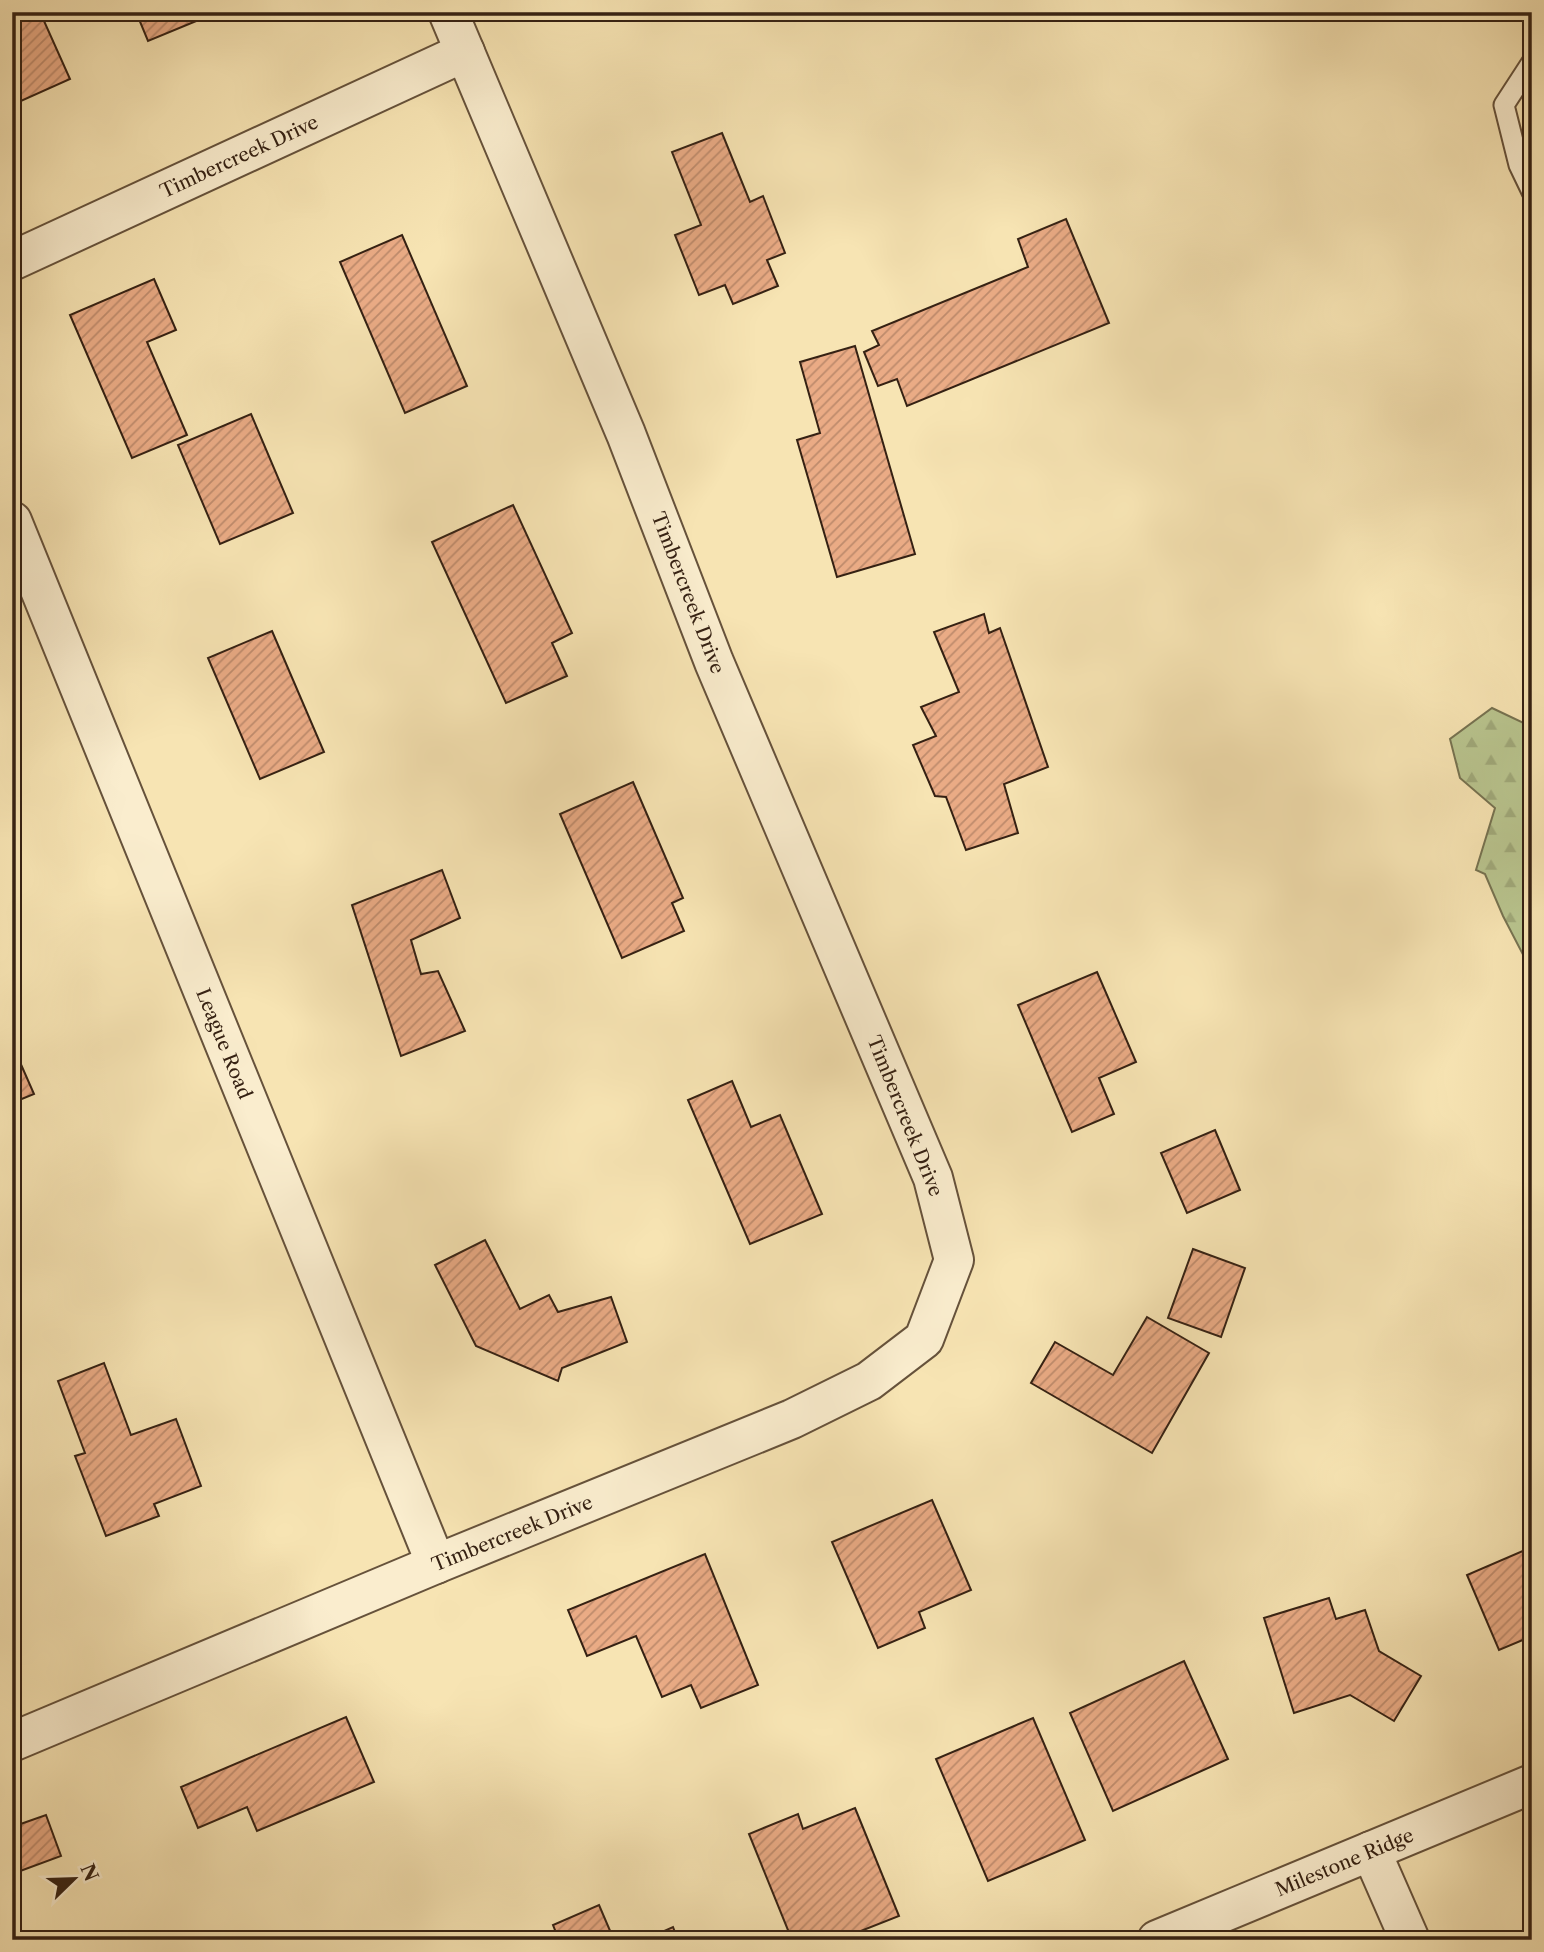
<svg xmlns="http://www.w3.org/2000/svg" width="1544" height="1952" viewBox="0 0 1544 1952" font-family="'Libre Caslon Text',serif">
<defs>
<pattern id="forest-firs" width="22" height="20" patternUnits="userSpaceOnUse" patternTransform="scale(1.75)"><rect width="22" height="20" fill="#b9c58f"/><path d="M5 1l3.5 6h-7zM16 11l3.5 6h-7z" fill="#a0a97a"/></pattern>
<pattern id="building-hatch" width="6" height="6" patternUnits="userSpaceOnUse" patternTransform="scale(1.75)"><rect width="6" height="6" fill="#eaab85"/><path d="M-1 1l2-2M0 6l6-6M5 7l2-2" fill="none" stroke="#be8b6c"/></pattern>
</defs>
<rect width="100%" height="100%" fill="#f7e4b3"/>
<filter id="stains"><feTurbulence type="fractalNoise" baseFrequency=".00286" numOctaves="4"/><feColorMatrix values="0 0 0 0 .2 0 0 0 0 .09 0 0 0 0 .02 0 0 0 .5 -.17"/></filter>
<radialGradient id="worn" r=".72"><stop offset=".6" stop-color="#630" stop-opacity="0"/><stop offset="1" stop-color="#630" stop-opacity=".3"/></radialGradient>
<polygon fill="url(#forest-firs)" stroke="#777351" stroke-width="2" points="1492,708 1532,727 1532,972 1503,916 1485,874 1476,870 1495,808 1460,778 1450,739"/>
<g fill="url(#building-hatch)" stroke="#352113" stroke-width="2">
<polygon points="12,12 40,12 70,79 12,105"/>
<polygon points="136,12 218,12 148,41"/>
<polygon points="722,133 750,202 763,196 785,253 767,260 778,286 733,304 725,285 699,295 675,235 701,225 672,152"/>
<polygon points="1066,219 1109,323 907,406 897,379 878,386 864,352 879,345 872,331 1028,267 1018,239"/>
<polygon points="402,235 467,386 405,413 340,262"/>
<polygon points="154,279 176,330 147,342 187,435 132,458 70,315"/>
<polygon points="855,346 915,554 837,577 797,440 820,433 800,362"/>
<polygon points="251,414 293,513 220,544 178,445"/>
<polygon points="513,505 572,633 552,643 567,676 506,703 432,542"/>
<polygon points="984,614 989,633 1000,628 1048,767 1004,784 1018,833 966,850 946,797 935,796 913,745 936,736 921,707 959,692 934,632"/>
<polygon points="272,631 324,752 260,779 208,658"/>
<polygon points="633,782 683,898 672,903 684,931 622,958 560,814"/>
<polygon points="442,870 460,918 411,940 421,974 438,971 465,1031 401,1056 352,905"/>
<polygon points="1097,972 1136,1062 1099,1078 1114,1114 1072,1132 1018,1005"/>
<polygon points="12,1044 34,1094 12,1103"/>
<polygon points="732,1081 751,1127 780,1115 822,1214 750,1244 688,1100"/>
<polygon points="1215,1130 1240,1190 1187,1213 1161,1153"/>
<polygon points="485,1240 520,1309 549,1295 558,1312 611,1297 627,1342 562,1368 558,1381 476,1346 435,1265"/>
<polygon points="1193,1249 1245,1268 1221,1337 1168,1318"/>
<polygon points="1147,1317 1209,1353 1152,1453 1031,1383 1055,1342 1113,1375"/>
<polygon points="104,1363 131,1435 176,1419 201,1486 154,1504 159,1516 106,1536 75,1456 85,1453 58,1381"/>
<polygon points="932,1500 971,1590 919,1612 925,1628 878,1648 832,1542"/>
<polygon points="1532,1547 1532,1636 1499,1650 1467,1575"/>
<polygon points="705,1554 758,1685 701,1708 691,1685 662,1697 636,1636 587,1656 568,1610"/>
<polygon points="1329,1598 1336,1619 1365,1610 1379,1651 1421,1676 1394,1721 1350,1695 1294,1713 1264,1618"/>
<polygon points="1184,1661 1228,1759 1113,1811 1070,1713"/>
<polygon points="346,1717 374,1782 257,1831 247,1807 198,1828 181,1787"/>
<polygon points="1033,1718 1085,1840 988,1881 936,1759"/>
<polygon points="855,1808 899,1916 838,1940 792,1940 749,1834 798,1814 803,1829"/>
<polygon points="46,1815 61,1856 12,1874 12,1827"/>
<polygon points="1532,1857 1532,1874 1526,1859"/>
<polygon points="599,1905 614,1940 559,1940 553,1925"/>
<polygon points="12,1918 20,1940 12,1940"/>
<polygon points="673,1927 678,1940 644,1940"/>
<polygon points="486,1932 489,1940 468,1940"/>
</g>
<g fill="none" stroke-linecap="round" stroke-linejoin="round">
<defs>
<polyline id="service" points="1532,62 1504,105 1519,165 1532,192"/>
<g id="minor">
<path id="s1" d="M12 261 465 52"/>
<path id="s2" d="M12 521 436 1564"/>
<path id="s3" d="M12 1742 436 1564 792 1419 869 1381 924 1339 954 1260 933 1178 714 662 626 434 448 12"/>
<polyline points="1371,1851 1410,1940"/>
<path id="s4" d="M1157 1940 1532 1784"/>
</g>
</defs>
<use href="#service" stroke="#66523b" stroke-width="23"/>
<use href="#minor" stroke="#66523b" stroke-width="42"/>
<use href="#service" stroke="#faedce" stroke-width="19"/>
<use href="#minor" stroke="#faedce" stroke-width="38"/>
</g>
<g text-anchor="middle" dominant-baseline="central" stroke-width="5" stroke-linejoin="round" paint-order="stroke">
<g font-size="19" fill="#352113" stroke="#faedce">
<text stroke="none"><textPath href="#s1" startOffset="250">Timbercreek Drive</textPath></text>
<text transform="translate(688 593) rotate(69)">Timbercreek Drive</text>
<text stroke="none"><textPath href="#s2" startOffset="564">League Road</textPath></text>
<text transform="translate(905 1116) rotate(68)">Timbercreek Drive</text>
<text stroke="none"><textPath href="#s3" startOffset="542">Timbercreek Drive</textPath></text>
<text stroke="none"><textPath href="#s4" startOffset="203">Milestone Ridge</textPath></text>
</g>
</g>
<rect width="1544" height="1952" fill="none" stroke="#f7e4b3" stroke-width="42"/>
<rect x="14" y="14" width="1516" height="1924" fill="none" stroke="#352113" stroke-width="3.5"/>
<rect x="21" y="21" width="1502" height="1910" fill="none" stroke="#352113" stroke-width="2"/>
<g transform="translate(74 1879) rotate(67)" stroke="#faedce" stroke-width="5" paint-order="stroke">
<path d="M0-5L12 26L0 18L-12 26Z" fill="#352113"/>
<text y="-10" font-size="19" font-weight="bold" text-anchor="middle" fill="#352113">N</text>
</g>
<rect width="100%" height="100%" filter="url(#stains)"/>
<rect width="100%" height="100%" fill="url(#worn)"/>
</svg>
